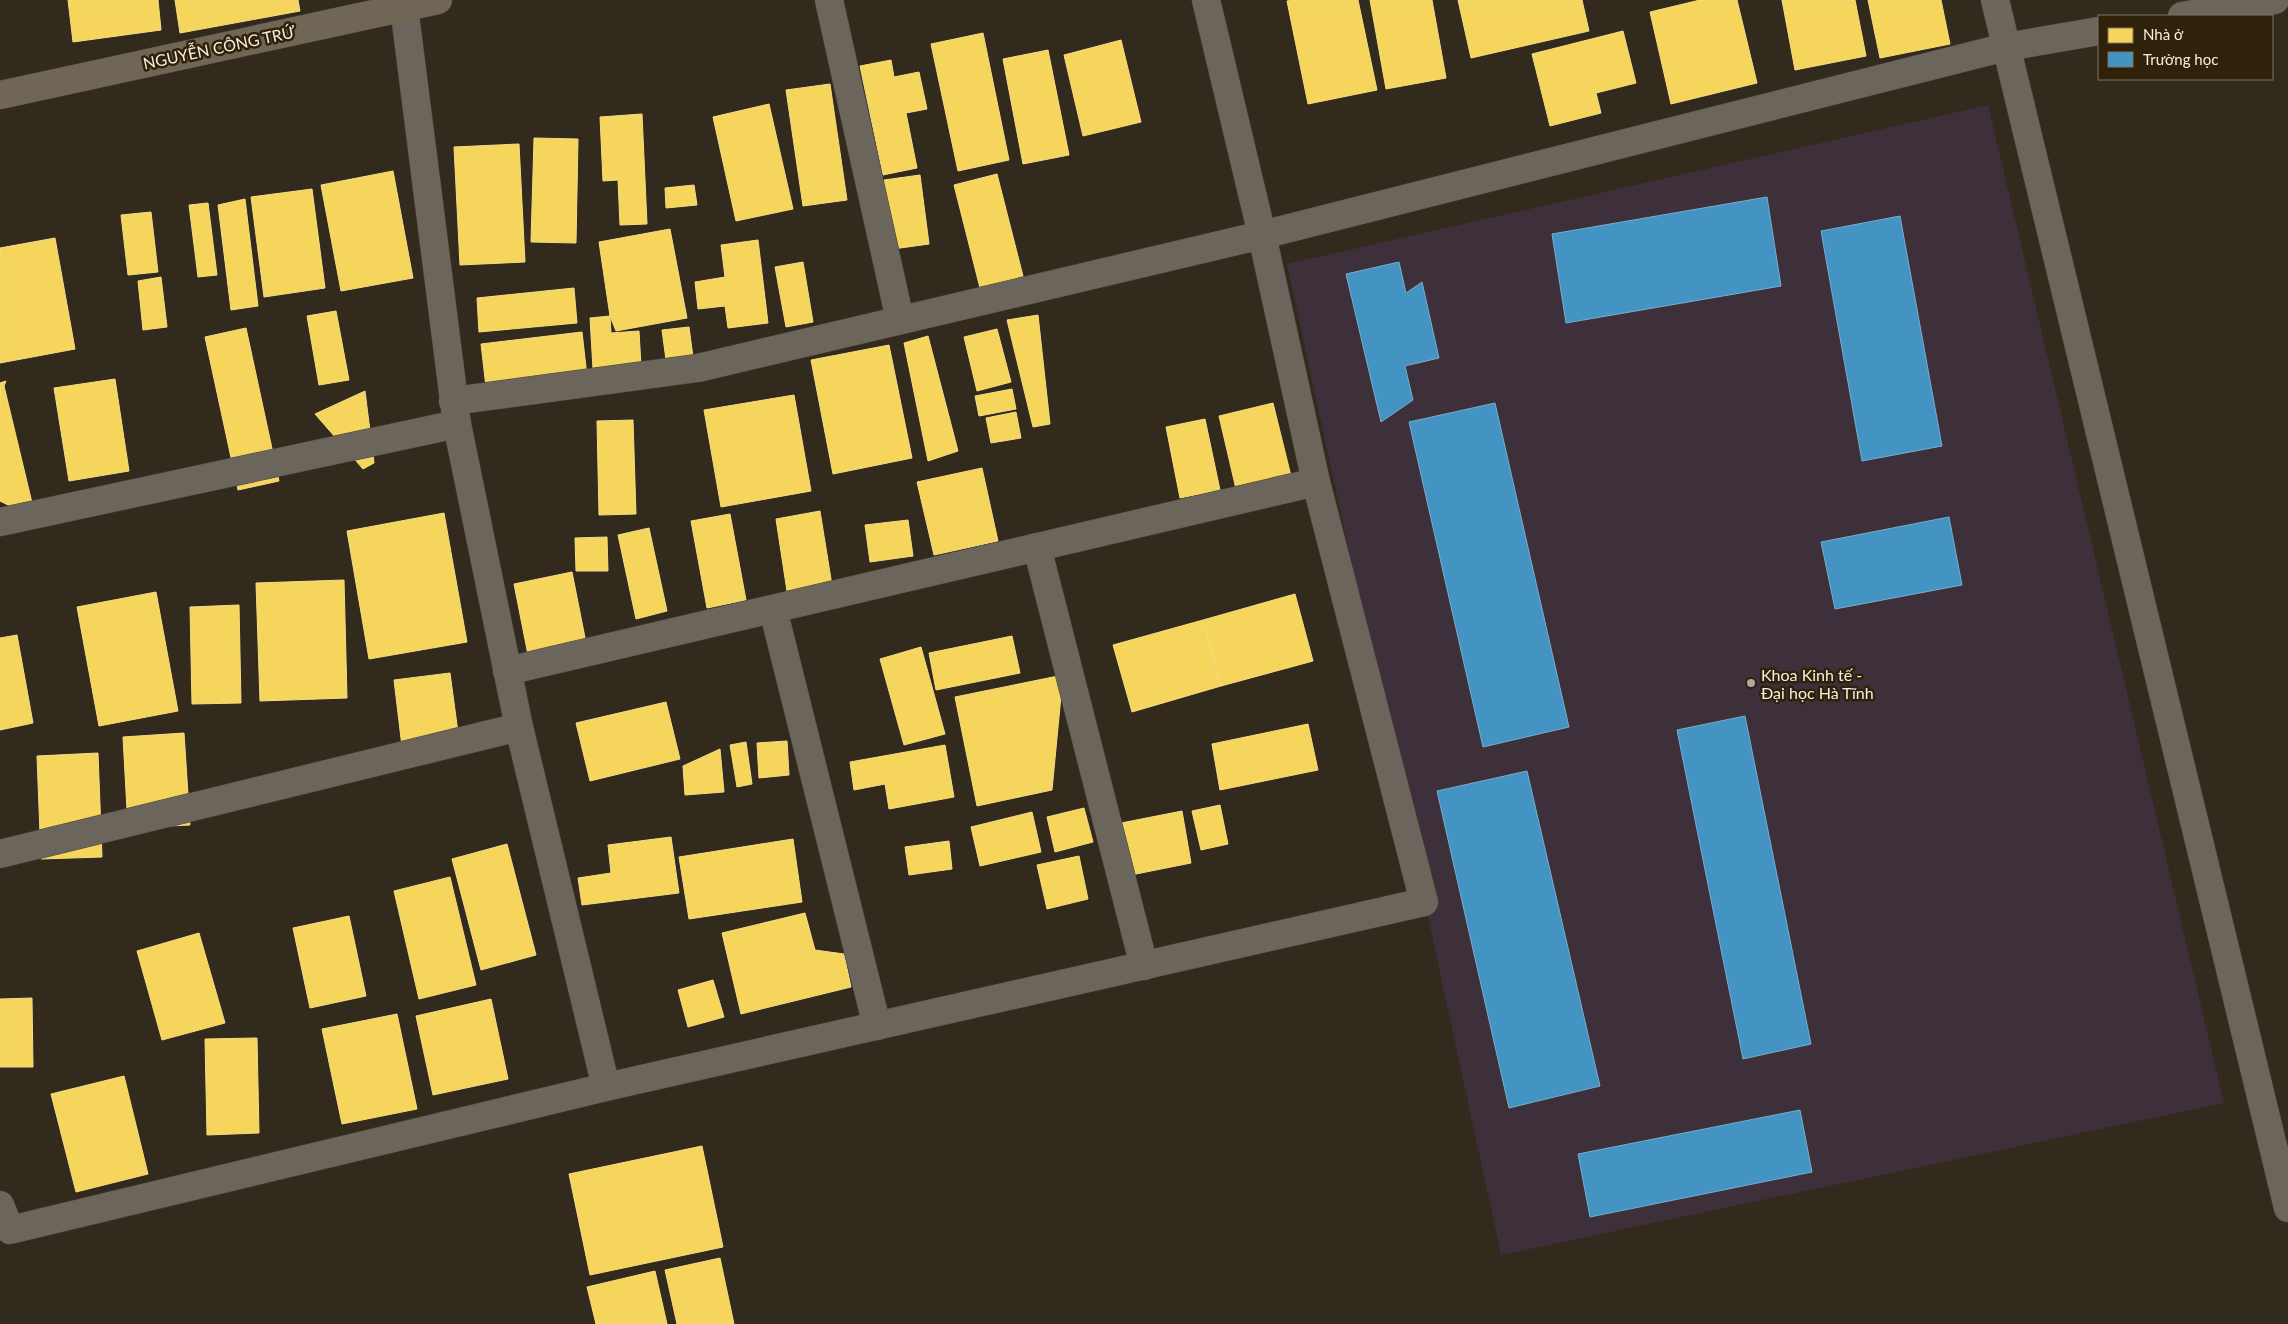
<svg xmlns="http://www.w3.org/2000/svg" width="2288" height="1324" viewBox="0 0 2288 1324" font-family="Lato,sans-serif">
<rect width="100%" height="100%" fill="#322a1d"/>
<polygon fill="#3d303a" points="1988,105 2224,1103 1501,1255 1287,264"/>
<g fill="#f6d55c" stroke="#f6dc84">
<polygon points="68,0 158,0 161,30 73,42"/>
<polygon points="175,0 298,0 300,11 180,33"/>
<polygon points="1293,0 1358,0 1377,90 1308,104 1287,1"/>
<polygon points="1370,0 1432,0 1446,78 1386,89"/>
<polygon points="1458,0 1582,0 1589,31 1471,58"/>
<polygon points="1700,0 1737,0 1757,83 1671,104 1650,12"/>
<polygon points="1782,0 1855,0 1866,56 1795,70"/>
<polygon points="1868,0 1941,0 1950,44 1880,58"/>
<polygon points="1623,31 1636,83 1596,93 1601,113 1550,126 1532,54"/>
<polygon points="983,33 1009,160 958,171 931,44"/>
<polygon points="1121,40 1141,122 1083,136 1064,55"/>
<polygon points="1048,50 1069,155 1023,164 1003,59"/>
<polygon points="891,60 894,77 919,72 927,109 906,113 917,168 883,175 860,66"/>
<polygon points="830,84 847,200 803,206 786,90"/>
<polygon points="769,104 793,209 736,221 713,117"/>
<polygon points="642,114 647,224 620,225 618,180 603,181 600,117"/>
<polygon points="534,138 578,139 576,243 531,242"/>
<polygon points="519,144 525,262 460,265 454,147"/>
<polygon points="393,171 413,278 341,291 321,185"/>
<polygon points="997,174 1024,280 981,292 954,185"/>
<polygon points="920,175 929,244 893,249 884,180"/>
<polygon points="694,185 697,205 666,208 665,188"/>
<polygon points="312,189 325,288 264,297 251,197"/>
<polygon points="245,199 258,306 231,310 218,205"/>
<polygon points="208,203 217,275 198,277 189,205"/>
<polygon points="151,212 158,272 128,275 121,215"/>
<polygon points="670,229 687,318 616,331 610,316 599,242"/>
<polygon points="55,238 75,349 0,363 0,248"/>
<polygon points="758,240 768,323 728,328 725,306 698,309 695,282 725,277 721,245"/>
<polygon points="803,262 813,322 786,327 775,267"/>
<polygon points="161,277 167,327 143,330 138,281"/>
<polygon points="574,288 577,323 479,332 477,298"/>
<polygon points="336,311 349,380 319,385 307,316"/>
<polygon points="1038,315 1050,424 1033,427 1007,320"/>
<polygon points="610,316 611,333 639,331 641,366 593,369 590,318"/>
<polygon points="689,327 693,357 666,360 662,330"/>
<polygon points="246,328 279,481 238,490 205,337"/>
<polygon points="997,329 1011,382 977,391 964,337"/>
<polygon points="582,332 587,376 486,387 481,344"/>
<polygon points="928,336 958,451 928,461 904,343"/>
<polygon points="889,345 912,458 833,474 811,360"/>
<polygon points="115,379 129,471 69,481 54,388"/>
<polygon points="6,381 4,386 33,507 8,505 0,501 0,383"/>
<polygon points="1012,389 1016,409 979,416 975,396"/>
<polygon points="365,391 374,463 363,469 315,414"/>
<polygon points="794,395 811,491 721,507 704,410"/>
<polygon points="1273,403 1291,476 1236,489 1219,416"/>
<polygon points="1016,412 1021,438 991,443 986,418"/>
<polygon points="1205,419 1220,490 1180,498 1166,427"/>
<polygon points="633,420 636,514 599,515 597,421"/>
<polygon points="982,468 998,541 934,555 917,482"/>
<polygon points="820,511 835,604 790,611 776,519"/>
<polygon points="444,513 467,642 369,659 347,531"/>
<polygon points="730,514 746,600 707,608 691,521"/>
<polygon points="908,520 913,556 870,562 865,525"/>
<polygon points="649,528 667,611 636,619 618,535"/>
<polygon points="607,537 608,571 576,571 575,538"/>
<polygon points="572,572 589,658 531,670 514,584"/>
<polygon points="344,580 347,698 260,701 256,583"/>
<polygon points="156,592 178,711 99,726 77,607"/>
<polygon points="1295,594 1313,661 1221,686 1203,620"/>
<polygon points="239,605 241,703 192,704 190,607"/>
<polygon points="1203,620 1221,686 1132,712 1113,645"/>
<polygon points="17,635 33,723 0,730 0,638"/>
<polygon points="1012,636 1020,673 936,690 929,653"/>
<polygon points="921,647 945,734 904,745 880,659"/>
<polygon points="450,673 460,747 403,755 394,680"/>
<polygon points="1063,675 1052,790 977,806 955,697"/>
<polygon points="666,702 680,759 590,781 576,723"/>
<polygon points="1308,724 1318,770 1220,790 1212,744"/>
<polygon points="184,733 190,825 128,828 123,737"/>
<polygon points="787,741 789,775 759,778 757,743"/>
<polygon points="746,742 752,784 737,787 730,745"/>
<polygon points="945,745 954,797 889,809 885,784 854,790 850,762"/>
<polygon points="720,749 724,792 685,795 683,766"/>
<polygon points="98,753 102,857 41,859 37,756"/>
<polygon points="1220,805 1228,844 1201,850 1192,811"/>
<polygon points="1084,808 1093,842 1055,852 1047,817"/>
<polygon points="1182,811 1191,863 1126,876 1116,824"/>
<polygon points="1032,812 1041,852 980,866 971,827"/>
<polygon points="671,837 679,893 582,905 578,878 611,873 608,845"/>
<polygon points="793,839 802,902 689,919 679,857"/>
<polygon points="949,841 952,869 909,875 905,847"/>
<polygon points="507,844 536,955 481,970 452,859"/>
<polygon points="1079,856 1088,899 1047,909 1037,865"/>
<polygon points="450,877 476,985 419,999 394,891"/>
<polygon points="805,913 815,950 844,954 851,987 741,1014 722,933"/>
<polygon points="349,916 366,996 310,1008 293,928"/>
<polygon points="199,933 225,1023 162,1040 137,951"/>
<polygon points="713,980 724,1017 688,1027 678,990"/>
<polygon points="32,998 33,1067 0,1067 0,999"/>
<polygon points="491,999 508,1079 433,1095 416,1016"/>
<polygon points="397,1014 417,1109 342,1124 322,1029"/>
<polygon points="257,1038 259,1133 207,1135 205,1039"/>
<polygon points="124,1076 148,1174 76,1192 51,1094"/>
<polygon points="702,1146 723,1247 590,1275 569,1174"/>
<polygon points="720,1258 734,1324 677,1324 665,1270"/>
<polygon points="655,1271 667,1324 596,1324 587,1287"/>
</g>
<g fill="#4393c3" stroke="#79aecc">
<polygon points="1767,197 1781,286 1566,323 1552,234"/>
<polygon points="1900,216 1942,446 1862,461 1821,231"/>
<polygon points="1399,262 1406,293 1422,282 1439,358 1405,366 1413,400 1381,422 1346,274"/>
<polygon points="1495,403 1569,727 1483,747 1409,422"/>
<polygon points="1949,517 1962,585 1835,609 1821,542"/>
<polygon points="1745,716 1811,1044 1743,1059 1677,730"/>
<polygon points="1527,771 1600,1086 1509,1108 1437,791"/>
<polygon points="1800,1110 1812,1172 1590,1217 1578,1154"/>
</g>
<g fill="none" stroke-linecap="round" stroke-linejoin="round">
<defs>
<g id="minor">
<polyline points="829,0 900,320"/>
<polyline points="1995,0 2288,1208"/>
<polyline points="404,7 457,424 519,727 606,1087"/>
<polyline points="2182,16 2275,0"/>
<polyline points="453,401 698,368 1262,235 2006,47 2099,31"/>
<polyline points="0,522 457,424"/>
<polyline points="1037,547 1144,966"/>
<polyline points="773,609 877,1026"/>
<polyline points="507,671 1316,482"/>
<polyline points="0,854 519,727"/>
<polyline points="0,1205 10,1230 606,1087 1424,902 1316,482 1262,235 1206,0"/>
</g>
<polyline id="major" points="0,95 438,0"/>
</defs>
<use href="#minor" stroke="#4d473c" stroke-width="29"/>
<use href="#major" stroke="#4d473c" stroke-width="29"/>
<use href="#minor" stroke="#6b655b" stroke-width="28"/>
<use href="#major" stroke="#706655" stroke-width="28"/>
</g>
<circle fill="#b2a99c" stroke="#30220a" stroke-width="2" cx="1751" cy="683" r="5"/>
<g text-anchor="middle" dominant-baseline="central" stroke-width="5" stroke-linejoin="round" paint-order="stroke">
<g font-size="16" fill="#f7eee0" stroke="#30220a">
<text transform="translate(219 47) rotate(-12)">NGUYỄN CÔNG TRỨ</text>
</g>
<g font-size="16" fill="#f7eee0" stroke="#30220a" text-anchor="start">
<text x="1761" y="674">Khoa Kinh tế -<tspan x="1761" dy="18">Đại học Hà Tĩnh</tspan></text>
</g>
</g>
<rect x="2098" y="15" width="175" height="65" fill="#30220a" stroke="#807460"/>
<rect x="2108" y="28" width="25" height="15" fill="#f6d55c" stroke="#807460"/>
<text x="2143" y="40" font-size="15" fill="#f7eee0">Nhà ở</text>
<rect x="2108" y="52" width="25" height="15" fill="#4393c3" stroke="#807460"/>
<text x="2143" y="65" font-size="15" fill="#f7eee0">Trường học</text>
</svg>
